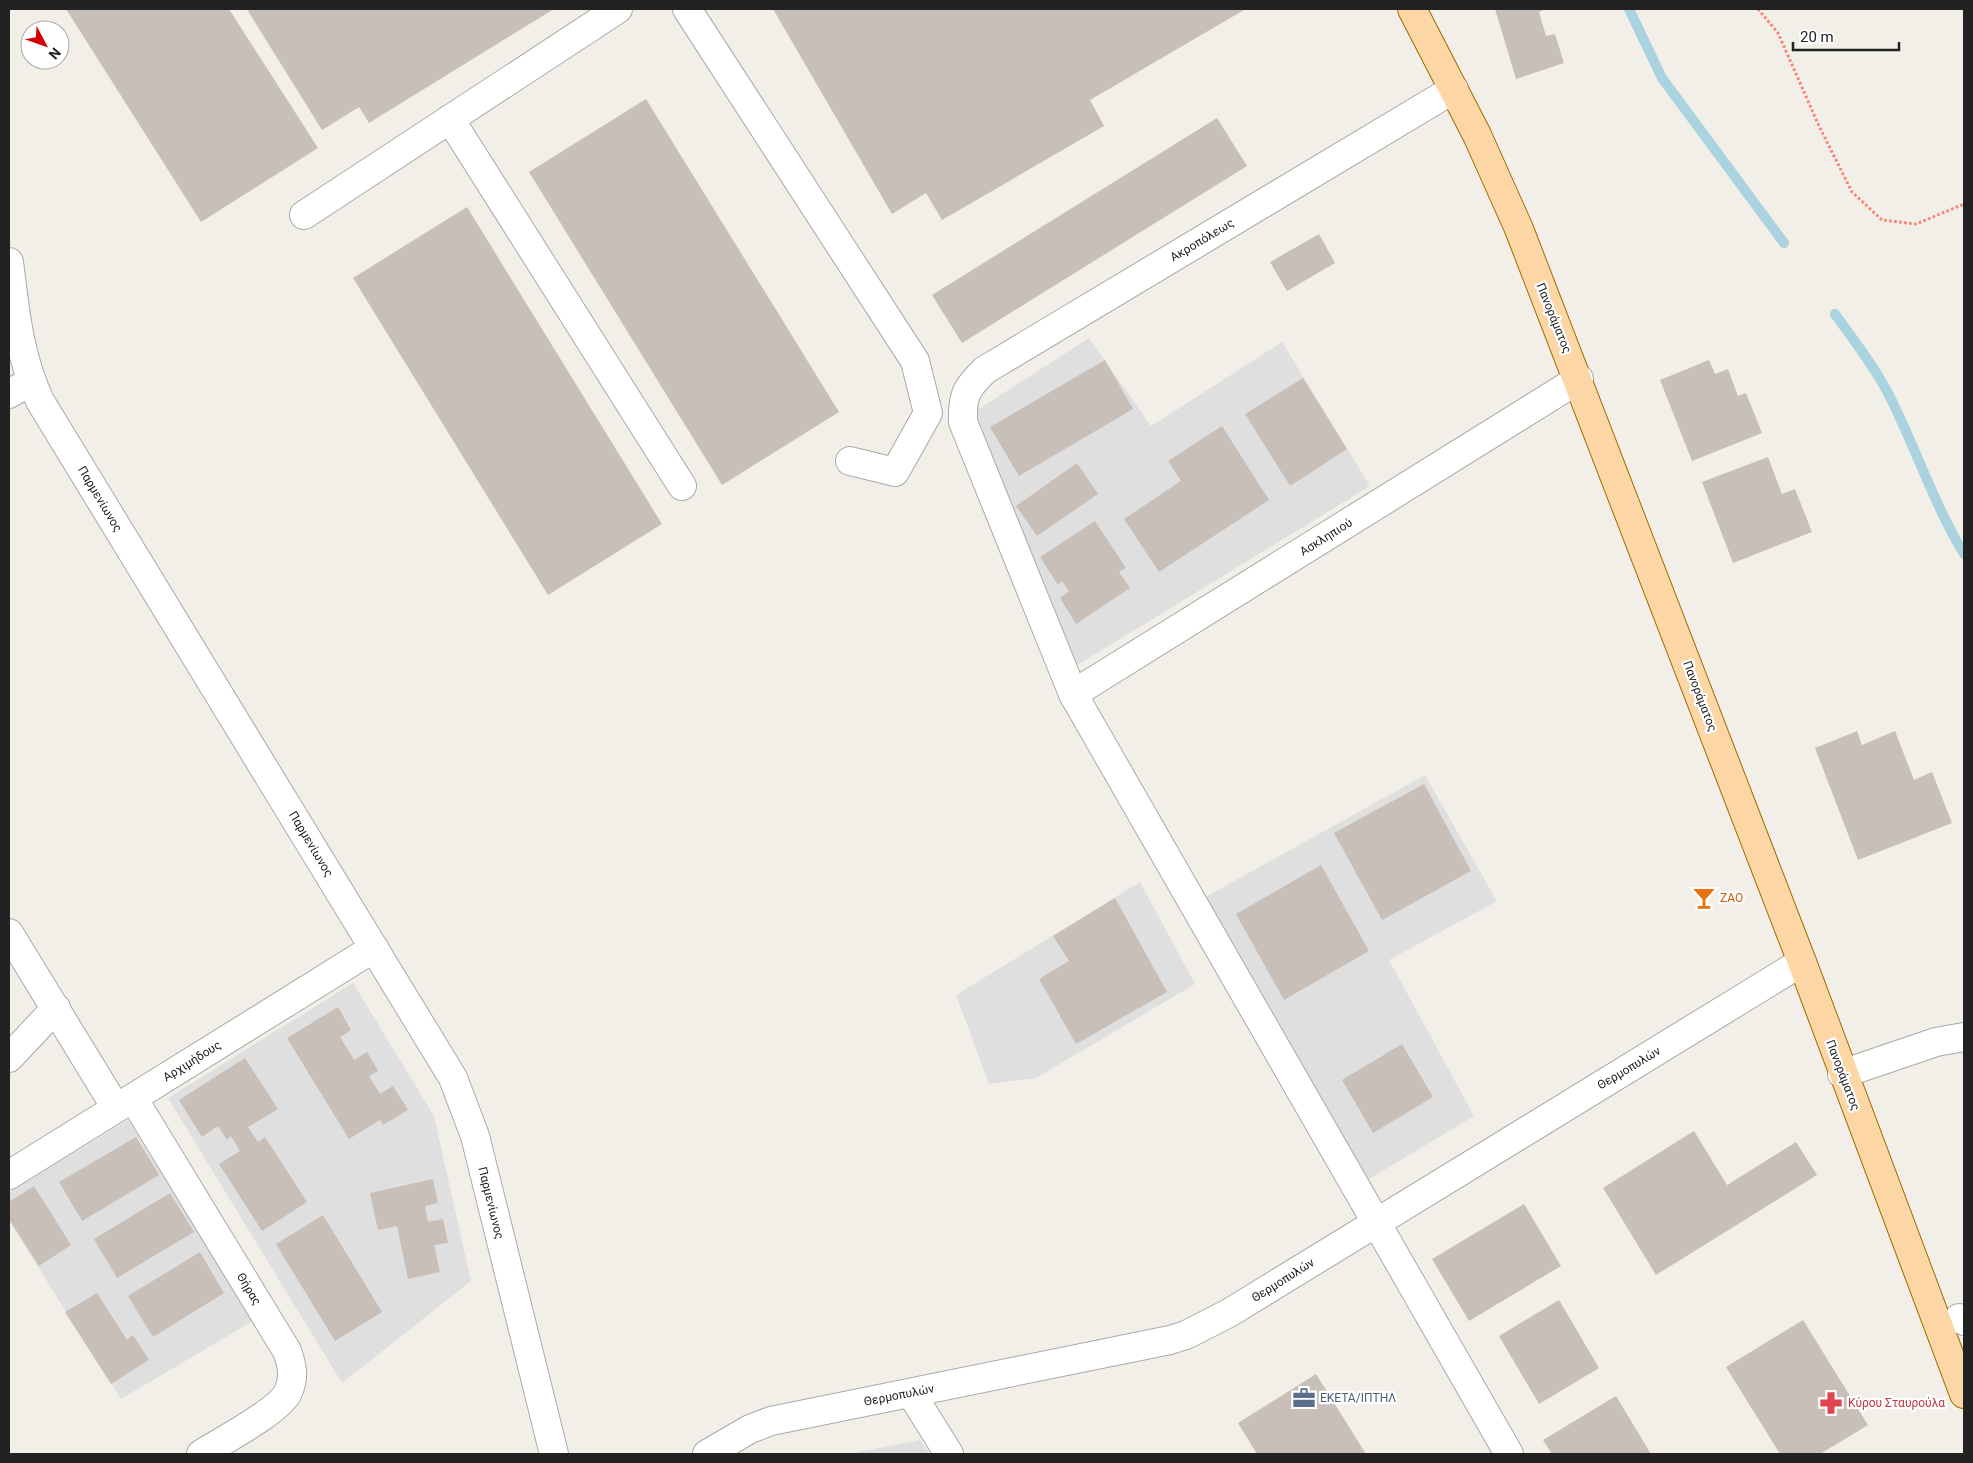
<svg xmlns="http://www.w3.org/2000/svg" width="1973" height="1463" viewBox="0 0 1973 1463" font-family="Roboto,sans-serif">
<rect width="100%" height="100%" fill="#f2efe9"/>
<g fill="#e0dfdf">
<polygon points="1089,338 1151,426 1282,342 1370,486 1076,666 971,414"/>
<polygon points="1425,775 1497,901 1389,960 1474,1116 1366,1181 1202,899"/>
<polygon points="1140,882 1195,984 1036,1078 989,1084 956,995"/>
<polygon points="353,983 434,1116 471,1281 342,1383 168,1098"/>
<polygon points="128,1120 253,1321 121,1399 9,1221 9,1192"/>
<polygon points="920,1440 930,1454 849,1454"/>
</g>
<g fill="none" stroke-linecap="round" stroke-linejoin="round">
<g stroke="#aad3df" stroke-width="10">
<polyline points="1629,9 1662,78 1784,243"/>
<path d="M1835 314C1855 342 1877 370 1892 401 1917 452 1935 506 1964 554"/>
</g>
</g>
<g fill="#c7bfb8">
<polygon points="66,9 229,9 318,148 201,222"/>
<polygon points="251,9 554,9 369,123 359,107 322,130 248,11"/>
<polygon points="773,9 1243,9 1244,10 1090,100 1104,126 942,220 926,193 892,214"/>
<polygon points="1495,9 1546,9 1539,12 1546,36 1555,34 1564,63 1516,79"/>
<polygon points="646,99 839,412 722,485 529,172"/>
<polygon points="1217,118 1247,166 962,343 932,295"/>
<polygon points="467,207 662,524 548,595 353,278"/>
<polygon points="1319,234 1335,263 1287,291 1270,262"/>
<polygon points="1105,360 1133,409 1019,476 990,427"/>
<polygon points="1709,360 1715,374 1728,369 1738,396 1746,393 1762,433 1692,461 1660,380"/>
<polygon points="1303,378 1347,449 1290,486 1245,414"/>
<polygon points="1222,426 1269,500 1159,572 1124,519 1181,481 1168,461"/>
<polygon points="1768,457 1782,494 1795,489 1812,532 1733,563 1702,482"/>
<polygon points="1077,463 1098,494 1037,536 1016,506"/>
<polygon points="1095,521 1126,568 1119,572 1130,588 1076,624 1060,598 1069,591 1062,581 1058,585 1040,557"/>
<polygon points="1857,731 1862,745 1895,731 1914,780 1932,772 1952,823 1858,860 1815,748"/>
<polygon points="1424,784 1471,871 1382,920 1334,833"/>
<polygon points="1321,865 1369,951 1284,1000 1236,914"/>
<polygon points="1115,898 1167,992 1076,1044 1039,979 1069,961 1053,936"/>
<polygon points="338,1007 351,1030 340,1037 354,1060 367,1052 378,1071 369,1076 380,1094 393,1086 408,1110 383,1125 380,1120 349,1139 287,1038"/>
<polygon points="1402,1044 1433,1097 1373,1133 1342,1080"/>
<polygon points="245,1058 278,1109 248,1127 258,1142 265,1137 307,1202 262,1231 219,1164 240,1151 231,1136 227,1140 218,1126 202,1137 179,1100"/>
<polygon points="1694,1131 1727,1185 1796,1142 1817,1175 1656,1275 1603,1188"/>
<polygon points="136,1137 159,1175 82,1221 59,1182"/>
<polygon points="433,1179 438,1203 425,1206 428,1222 443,1219 448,1243 434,1245 440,1272 408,1279 397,1226 378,1230 370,1193"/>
<polygon points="34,1186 71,1245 39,1266 9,1219 9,1202"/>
<polygon points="170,1193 194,1232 117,1278 94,1239"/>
<polygon points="1524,1204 1561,1266 1469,1321 1432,1259"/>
<polygon points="323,1215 382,1312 335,1341 276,1244"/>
<polygon points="200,1252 224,1293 153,1337 128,1296"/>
<polygon points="97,1293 127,1340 133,1335 149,1360 111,1384 65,1312"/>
<polygon points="1559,1300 1599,1368 1539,1404 1499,1336"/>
<polygon points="1803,1320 1868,1425 1820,1454 1780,1454 1726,1367"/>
<polygon points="1316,1374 1366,1454 1257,1454 1238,1423"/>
<polygon points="1616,1396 1651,1454 1552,1454 1543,1440"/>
</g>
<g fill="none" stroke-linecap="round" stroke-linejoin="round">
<defs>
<g id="minor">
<polyline points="687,9 915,361 928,413 895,472 850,461"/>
<path d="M1454 89 985 370C966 388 962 396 963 422L1073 694 1509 1454"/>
<polyline points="450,119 682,486"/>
<polyline points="304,215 618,9"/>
<path d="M9 262C15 310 19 356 40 401L453 1078 475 1136 554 1454"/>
<polyline points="9,394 31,381"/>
<polyline points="1073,694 1579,379"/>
<polyline points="9,933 116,1108"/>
<polyline points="9,1058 56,1008"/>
<polyline points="1842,1074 1936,1042 1964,1037"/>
<path d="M133 1098 287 1351C292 1365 295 1377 288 1392 280 1411 220 1442 201 1454"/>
<polyline points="9,1175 374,948"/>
<polyline points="1959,1318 1964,1321"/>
<polyline points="911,1393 949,1454"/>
<polyline points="707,1454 750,1429 771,1421 1170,1340 1186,1335 1229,1313 1802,962"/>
</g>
<polyline id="major" points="1412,9 1477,135 1519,229 1802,962 1964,1394"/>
</defs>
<use href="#minor" stroke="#a9a9a9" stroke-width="30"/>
<use href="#major" stroke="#a06b00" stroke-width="30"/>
<polyline stroke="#fa8072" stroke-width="3" stroke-dasharray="2.5 2.5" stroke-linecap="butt" points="1758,9 1778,33 1819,126 1852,192 1882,220 1916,224 1964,204"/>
<use href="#minor" stroke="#fff" stroke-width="28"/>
<use href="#major" stroke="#fcd6a4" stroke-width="28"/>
</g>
<defs>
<symbol id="bar-bare" viewBox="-9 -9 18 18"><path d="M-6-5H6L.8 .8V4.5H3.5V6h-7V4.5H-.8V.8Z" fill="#e8710a" stroke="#fff" stroke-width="2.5" paint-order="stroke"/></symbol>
<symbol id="office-bare" viewBox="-9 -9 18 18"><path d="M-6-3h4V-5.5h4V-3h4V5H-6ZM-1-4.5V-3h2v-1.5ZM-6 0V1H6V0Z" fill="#5c6f8a" stroke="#fff" stroke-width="2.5" paint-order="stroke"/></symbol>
<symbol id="pharmacy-bare" viewBox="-9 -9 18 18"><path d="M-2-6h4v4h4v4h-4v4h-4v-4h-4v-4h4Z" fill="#e0444e" stroke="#fff" stroke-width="2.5" paint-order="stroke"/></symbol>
</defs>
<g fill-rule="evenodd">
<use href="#bar-bare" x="1688" y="882" width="32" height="32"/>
<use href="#office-bare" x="1288" y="1382" width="32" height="32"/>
<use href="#pharmacy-bare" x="1815" y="1387" width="32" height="32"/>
</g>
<g text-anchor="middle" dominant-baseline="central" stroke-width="4.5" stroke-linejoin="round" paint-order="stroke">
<g font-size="12" fill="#222" stroke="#fff">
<text transform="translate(1202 240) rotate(-31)">Ακροπόλεως</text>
<text transform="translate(1554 318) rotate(68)">Πανοράματος</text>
<text transform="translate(100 499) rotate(59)">Παρμενίωνος</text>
<text transform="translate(1326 537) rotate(-32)">Ασκληπιού</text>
<text transform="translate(1700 696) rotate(69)">Πανοράματος</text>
<text transform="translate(311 844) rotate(59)">Παρμενίωνος</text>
<text transform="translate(192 1061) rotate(-32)">Αρχιμήδους</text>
<text transform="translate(1629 1068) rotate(-31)">Θερμοπυλών</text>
<text transform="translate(1843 1075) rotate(69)">Πανοράματος</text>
<text transform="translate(491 1203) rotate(76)">Παρμενίωνος</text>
<text transform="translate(1283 1280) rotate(-32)">Θερμοπυλών</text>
<text transform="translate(249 1289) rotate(59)">Θήρας</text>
<text transform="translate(899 1395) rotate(-11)">Θερμοπυλών</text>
</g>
<g font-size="12" fill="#c56008" stroke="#fff" text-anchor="start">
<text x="1720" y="898">ZAO</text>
</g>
<g font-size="12" fill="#4e5e75" stroke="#fff" text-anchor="start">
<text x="1320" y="1398">ΕΚΕΤΑ/ΙΠΤΗΛ</text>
</g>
<g font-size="12" fill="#be3a42" stroke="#fff" text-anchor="start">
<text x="1848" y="1403">Κύρου Σταυρούλα</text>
</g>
</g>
<rect width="1973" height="1463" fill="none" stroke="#222222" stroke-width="20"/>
<g transform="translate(45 45) rotate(131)"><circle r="24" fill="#ffffff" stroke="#a7a7a7"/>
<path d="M0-4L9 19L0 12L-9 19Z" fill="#d40000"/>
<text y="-8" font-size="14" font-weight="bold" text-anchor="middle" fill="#222222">N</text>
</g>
<path d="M1793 42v8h106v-8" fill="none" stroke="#222222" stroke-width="2.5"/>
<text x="1800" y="42" font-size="15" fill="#222222" stroke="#ffffff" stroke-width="4" paint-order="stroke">20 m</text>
</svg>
